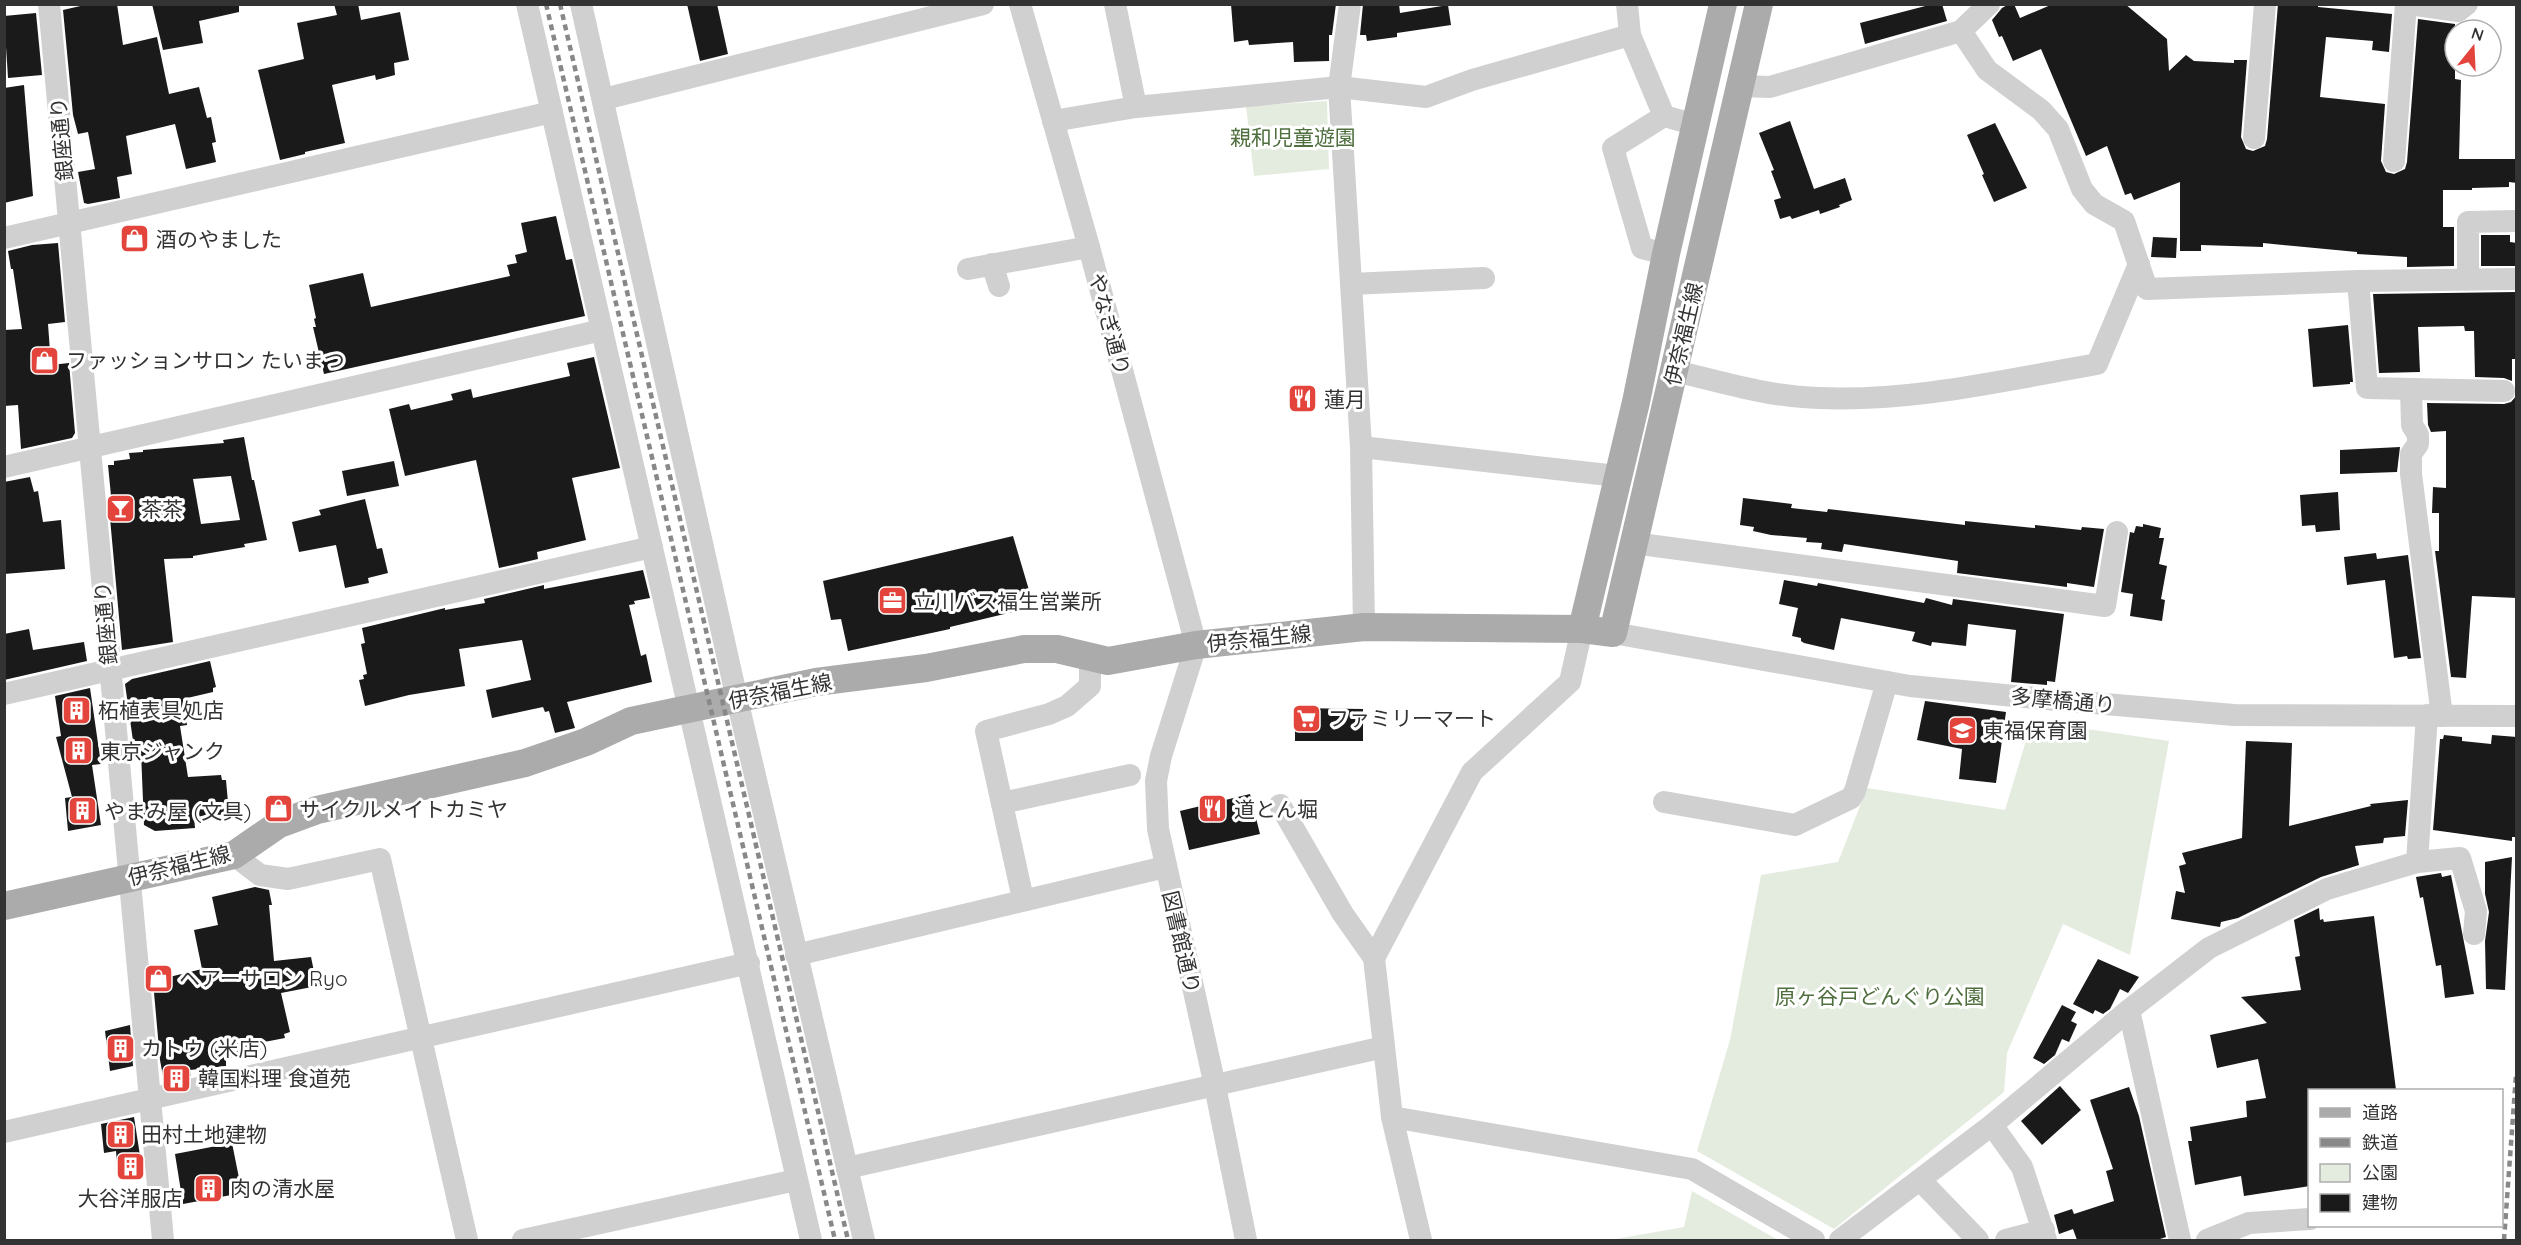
<svg xmlns="http://www.w3.org/2000/svg" width="2521" height="1245" viewBox="0 0 2521 1245" font-family="Quicksand,'Noto Sans JP',sans-serif">
<rect width="100%" height="100%" fill="#fff"/>
<g fill="#e4ebdf">
<polygon points="1327,101 1329,169 1254,176 1246,106"/>
<polygon points="2032,721 2169,741 2130,955 2063,924 2007,1053 2004,1092 1834,1229 1697,1151 1730,1040 1761,875 1838,862 1867,788 2005,810"/>
<polygon points="1692,1191 1778,1240 1610,1240 1684,1227"/>
</g>
<g fill="#1a1a1a" fill-rule="evenodd">
<polygon points="89,4 117,4 123,45 157,37 169,94 199,87 207,118 211,117 216,142 212,143 216,162 186,169 175,124 126,136 132,174 117,177 120,198 88,204 84,203 78,172 95,169 88,132 78,134 73,115 63,10"/>
<polygon points="152,4 239,4 239,12 199,21 203,43 163,50"/>
<polygon points="334,4 358,4 361,20 400,12 409,60 394,63 395,75 376,80 375,75 332,85 345,143 305,152 305,154 280,160 258,70 304,59 297,23 337,15"/>
<polygon points="687,4 717,4 728,54 700,61"/>
<polygon points="1231,4 1336,4 1332,35 1329,35 1329,61 1294,62 1293,42 1249,45 1248,40 1234,42"/>
<polygon points="1363,4 1399,4 1400,13 1448,5 1451,25 1397,33 1397,37 1367,41 1366,35 1360,35"/>
<polygon points="1933,4 1942,4 1947,21 1865,44 1860,23"/>
<polygon points="2009,4 2014,4 2020,18 2053,4 2125,4 2167,39 2169,71 2186,55 2194,61 2234,63 2234,60 2247,60 2241,137 2246,149 2253,151 2265,146 2267,139 2278,4 2318,4 2318,7 2392,14 2389,52 2372,50 2373,41 2326,37 2320,97 2385,104 2381,161 2386,172 2394,174 2405,169 2407,162 2418,19 2455,24 2455,79 2461,80 2459,159 2517,159 2517,183 2509,182 2509,187 2472,188 2472,190 2443,190 2443,227 2454,227 2454,266 2407,267 2407,257 2357,254 2357,252 2263,243 2263,247 2201,245 2201,251 2180,251 2180,182 2134,200 2131,193 2125,195 2107,146 2086,156 2041,49 2013,61 2002,36 1999,37 1992,20 2002,8"/>
<polygon points="36,13 42,75 8,78 4,16"/>
<polygon points="24,85 33,196 4,203 4,88"/>
<polygon points="1790,121 1814,189 1845,178 1852,200 1839,205 1840,207 1820,214 1819,210 1792,219 1790,216 1780,219 1774,200 1781,198 1771,171 1774,170 1759,133"/>
<polygon points="1995,123 2027,188 1994,202 1982,175 1984,174 1967,135"/>
<polygon points="556,216 566,260 572,259 585,316 324,374 313,327 316,327 314,319 316,318 309,285 363,273 371,307 510,276 507,265 517,263 515,255 527,252 521,223"/>
<polygon points="2481,235 2510,235 2510,242 2517,243 2517,266 2481,266"/>
<polygon points="2153,237 2177,238 2176,258 2151,257"/>
<polygon points="58,243 65,322 48,324 51,365 69,363 75,433 72,438 21,449 18,405 4,406 4,330 22,329 13,269 11,269 8,251 32,245"/>
<polygon points="2517,292 2517,359 2512,359 2512,381 2504,378 2475,377 2474,331 2465,331 2464,326 2418,327 2420,372 2379,373 2373,294"/>
<polygon points="2348,325 2353,382 2350,382 2350,384 2313,387 2308,329"/>
<polygon points="594,357 620,468 572,478 586,540 537,552 538,559 499,568 476,460 405,476 389,409 409,404 411,410 453,400 451,394 471,389 473,398 570,376 567,363"/>
<polygon points="2517,395 2517,598 2472,596 2466,678 2451,677 2435,551 2439,551 2439,513 2432,513 2433,487 2446,488 2446,431 2431,432 2428,425 2427,403 2504,404 2511,402"/>
<path d="M244 437 252 480H254L267 540 244 544 245 547 193 556V558L164 559 173 642 122 650 109 507 112 506 108 465H114V461L130 459 129 453 143 452V450L224 443 223 440ZM231 476 240 520 201 524 193 479Z"/>
<polygon points="2400,447 2397,472 2340,474 2340,450"/>
<polygon points="394,461 399,486 347,496 342,471"/>
<polygon points="30,477 34,492 38,491 43,522 61,520 65,569 4,574 4,482"/>
<polygon points="2338,492 2340,530 2316,532 2315,525 2302,526 2300,495"/>
<polygon points="1743,498 1792,504 1791,508 1827,512 1828,509 1965,525 1965,521 2035,528 2035,525 2081,530 2082,527 2104,529 2094,587 2067,583 2067,587 1957,573 1958,561 1844,544 1842,552 1821,549 1822,543 1806,542 1807,538 1771,535 1753,531 1754,527 1740,525"/>
<polygon points="365,499 377,549 382,548 388,573 368,578 369,583 345,588 336,545 299,552 292,522 321,515 319,510"/>
<polygon points="2143,524 2161,528 2159,538 2164,538 2159,564 2167,566 2161,599 2165,600 2162,621 2130,616 2133,594 2121,592 2130,532 2134,533 2136,526 2143,527"/>
<polygon points="1013,536 1034,607 950,627 950,629 848,651 841,619 831,620 823,581"/>
<polygon points="2376,553 2377,559 2408,555 2421,658 2408,659 2407,656 2394,658 2385,580 2347,585 2344,557"/>
<polygon points="643,570 650,598 634,601 635,604 629,605 641,656 646,654 652,682 567,702 575,728 555,733 549,711 545,712 543,707 492,718 486,690 531,680 522,640 459,649 465,686 409,695 365,706 359,680 364,679 363,675 367,674 361,644 365,643 362,628 445,608 445,610 485,603 484,599 544,585 544,589"/>
<polygon points="1784,580 1817,586 1818,583 1924,603 1926,598 1952,605 1953,599 2064,614 2055,682 2047,681 2047,685 2011,682 2016,630 1968,624 1966,646 1932,642 1931,646 1912,641 1915,632 1841,618 1834,650 1804,643 1801,641 1801,638 1792,636 1798,608 1779,604"/>
<polygon points="29,629 33,650 84,642 87,661 4,680 4,634"/>
<polygon points="210,661 216,687 213,688 213,692 183,699 187,725 180,726 188,777 221,775 222,780 226,780 229,814 194,817 195,828 155,831 144,825 141,752 134,748 125,684 132,679"/>
<polygon points="90,688 101,764 92,765 101,825 68,831 65,798 72,797 56,737 61,736 55,696"/>
<polygon points="1925,701 2006,712 1996,783 1959,779 1962,749 1917,740"/>
<polygon points="1295,708 1363,709 1363,741 1295,741"/>
<polygon points="2444,735 2462,737 2462,741 2491,744 2492,735 2517,737 2517,837 2512,837 2512,841 2433,830 2440,739 2443,739"/>
<polygon points="2246,741 2292,743 2289,826 2371,806 2370,804 2408,800 2405,836 2384,838 2383,843 2355,846 2359,865 2321,877 2238,918 2221,922 2220,927 2171,919 2176,891 2185,893 2179,866 2186,864 2182,853 2242,838"/>
<polygon points="1250,794 1260,834 1189,850 1180,811"/>
<polygon points="2512,857 2505,990 2486,989 2485,941 2489,912 2485,894 2485,862"/>
<polygon points="2441,873 2442,877 2451,875 2474,994 2445,998 2441,965 2436,966 2423,897 2420,898 2416,877"/>
<polygon points="255,887 269,890 272,905 269,905 274,961 311,957 317,986 281,993 290,1032 284,1034 285,1038 259,1043 261,1049 226,1059 226,1066 190,1070 191,1076 164,1082 160,1060 153,981 202,969 194,930 218,925 212,897"/>
<polygon points="2319,908 2320,920 2323,919 2324,922 2374,916 2396,1090 2310,1090 2310,1186 2244,1196 2241,1176 2195,1185 2188,1141 2192,1141 2190,1127 2247,1117 2246,1101 2266,1098 2258,1059 2217,1068 2210,1035 2267,1023 2241,997 2301,990 2295,957 2300,956 2294,920"/>
<polygon points="2098,959 2139,977 2128,993 2120,989 2110,1009 2103,1014 2095,1010 2093,1014 2073,1004"/>
<polygon points="2062,1005 2076,1012 2071,1021 2077,1024 2069,1042 2062,1039 2055,1055 2044,1064 2033,1058"/>
<polygon points="130,1025 133,1066 110,1071 105,1031"/>
<polygon points="2060,1086 2081,1110 2042,1145 2021,1121"/>
<polygon points="2129,1087 2139,1116 2166,1237 2157,1240 2077,1240 2073,1229 2059,1234 2054,1215 2072,1209 2074,1214 2114,1201 2106,1171 2113,1169 2090,1100"/>
<polygon points="134,1117 143,1175 118,1176 116,1151 104,1153 101,1124"/>
<polygon points="232,1143 242,1193 183,1204 175,1154"/>
</g>
<g fill="none" stroke-linecap="round" stroke-linejoin="round">
<g stroke="#d0d0d0" stroke-width="22">
<polyline points="49,4 163,1240"/>
<polyline points="527,4 811,1240"/>
<polyline points="581,4 737,699 864,1240"/>
<polyline points="1020,4 1089,247 1196,645 1161,756 1156,781 1158,829 1215,1086 1246,1240"/>
<polyline points="1115,4 1136,107"/>
<polyline points="1350,4 1339,87 1361,447 1364,627"/>
<polyline points="1627,4 1630,35 1664,116"/>
<polyline points="2409,4 2458,11 2467,4"/>
<polyline points="1961,31 1987,70 2041,110 2058,129 2082,189 2094,204 2124,221 2147,289 2358,281 2516,279"/>
<polyline points="1740,86 1770,87 1961,31 1989,4"/>
<polyline points="604,99 983,4"/>
<polyline points="1053,121 1136,107 1339,87 1426,97 1472,80 1630,35"/>
<polyline points="2254,138 2265,4"/>
<polyline points="2394,161 2406,4"/>
<polyline points="4,238 552,112"/>
<polyline points="1666,254 1642,248 1613,148 1664,116 1696,125"/>
<polyline points="992,264 999,286"/>
<polyline points="968,269 1089,247"/>
<polyline points="2468,279 2468,222 2514,221"/>
<polyline points="2358,281 2367,388 2504,391"/>
<polyline points="1351,284 1484,278"/>
<path d="M1675 371C1722 382 1770 397 1819 398 1912 402 2005 380 2097 364L2139 264"/>
<polyline points="2411,390 2412,425 2418,435 2418,444 2411,454 2411,474 2442,716"/>
<polyline points="1361,447 1617,476"/>
<polyline points="4,467 602,330"/>
<polyline points="1633,543 2105,606 2117,532"/>
<polyline points="1613,633 1910,686 2046,699 2234,715 2516,716"/>
<polyline points="4,694 652,547"/>
<polyline points="1664,802 1795,825 1851,798 1855,791 1887,682"/>
<polyline points="1002,803 1130,775"/>
<polyline points="1280,805 1343,914 1374,958 1392,1117 1421,1240"/>
<polyline points="234,855 260,875 288,879 380,859 467,1240"/>
<polyline points="2417,862 2460,858 2476,911 2474,934"/>
<polyline points="1023,899 986,731 1049,714 1067,706 1090,686 1090,657"/>
<polyline points="796,955 1165,867"/>
<polyline points="1374,958 1472,772 1570,682 1582,629"/>
<polyline points="2129,1010 2180,1240"/>
<polyline points="1392,1117 1692,1169 1814,1240"/>
<polyline points="1992,1125 2022,1167 2046,1240"/>
<polyline points="4,1132 749,963"/>
<polyline points="847,1168 1384,1047"/>
<polyline points="1920,1180 1978,1240"/>
<polyline points="523,1240 796,1180"/>
<polyline points="1840,1240 1992,1125 2129,1010 2209,948 2327,889 2417,862 2427,715"/>
<polyline points="2006,1240 2044,1230"/>
<polyline points="2207,1240 2249,1223 2310,1219"/>
</g>
<g stroke="#ababab" stroke-width="28">
<polyline points="1582,629 1636,402 1666,254 1723,4"/>
<polyline points="4,906 234,855 279,824 317,810 525,763 586,742 631,721 816,682 926,668 1024,649 1057,649 1108,661 1196,645 1364,627 1582,629 1613,633 1759,4"/>
</g>
<g stroke="#888" stroke-width="4.5" stroke-dasharray="6 4.5" stroke-linecap="butt">
<polyline points="546,4 835,1240"/>
<polyline points="560,4 848,1240"/>
<polyline points="2504,1240 2516,1075"/>
</g>
</g>
<defs>
<symbol id="shop-square" viewBox="-11 -11 22 22"><rect x="-9" y="-9" width="18" height="18" rx="4" fill="#e3443b" stroke="#fff"/><path d="M-5-2.5h2.3a2.7 3.5 0 0 1 5.4 0H5L5.5 6h-11ZM-1.5-2.5h3a1.5 2.3 0 0 0-3 0Z" fill="#fff"/></symbol>
<symbol id="restaurant-square" viewBox="-11 -11 22 22"><rect x="-9" y="-9" width="18" height="18" rx="4" fill="#e3443b" stroke="#fff"/><path d="M-5-6h1v4h1v-4h1v4h1v-4h1v5L-1.5 .5V6h-2V.5L-5-1ZM5-6V6H3V1.5H1.5Q1.5-4 5-6Z" fill="#fff"/></symbol>
<symbol id="bar-square" viewBox="-11 -11 22 22"><rect x="-9" y="-9" width="18" height="18" rx="4" fill="#e3443b" stroke="#fff"/><path d="M-6-5H6L.8 .8V4.5H3.5V6h-7V4.5H-.8V.8Z" fill="#fff"/></symbol>
<symbol id="office-square" viewBox="-11 -11 22 22"><rect x="-9" y="-9" width="18" height="18" rx="4" fill="#e3443b" stroke="#fff"/><path d="M-6-3h4V-5.5h4V-3h4V5H-6ZM-1-4.5V-3h2v-1.5ZM-6 0V1H6V0Z" fill="#fff"/></symbol>
<symbol id="building-square" viewBox="-11 -11 22 22"><rect x="-9" y="-9" width="18" height="18" rx="4" fill="#e3443b" stroke="#fff"/><path d="M-4-6H4V6H1V3H-1V6H-4ZM-2.5-4.3h1.7v1.8h-1.7ZM.8-4.3h1.7v1.8H.8ZM-2.5-1h1.7V.8h-1.7ZM.8-1h1.7V.8H.8Z" fill="#fff"/></symbol>
<symbol id="supermarket-square" viewBox="-11 -11 22 22"><rect x="-9" y="-9" width="18" height="18" rx="4" fill="#e3443b" stroke="#fff"/><path d="M-6-5.5h2.5l.6 2H6L4.5 2H-2.5L-4.4-4H-6ZM-1.5 3.2a1.3 1.3 0 1 0 .1 0ZM3 3.2a1.3 1.3 0 1 0 .1 0Z" fill="#fff"/></symbol>
<symbol id="school-square" viewBox="-11 -11 22 22"><rect x="-9" y="-9" width="18" height="18" rx="4" fill="#e3443b" stroke="#fff"/><path d="M0-5L7-2L0 1L-7-2ZM-4 1L0 2.5L4 1V4Q0 6-4 4Z" fill="#fff"/></symbol>
</defs>
<g fill-rule="evenodd">
<use href="#shop-square" x="118" y="222" width="33" height="33"/>
<use href="#shop-square" x="28" y="344" width="33" height="33"/>
<use href="#restaurant-square" x="1286" y="382" width="33" height="33"/>
<use href="#bar-square" x="104" y="492" width="33" height="33"/>
<use href="#office-square" x="876" y="584" width="33" height="33"/>
<use href="#building-square" x="60" y="694" width="33" height="33"/>
<use href="#supermarket-square" x="1290" y="702" width="33" height="33"/>
<use href="#school-square" x="1946" y="714" width="33" height="33"/>
<use href="#building-square" x="62" y="734" width="33" height="33"/>
<use href="#shop-square" x="262" y="792" width="33" height="33"/>
<use href="#restaurant-square" x="1196" y="792" width="33" height="33"/>
<use href="#building-square" x="66" y="794" width="33" height="33"/>
<use href="#shop-square" x="142" y="962" width="33" height="33"/>
<use href="#building-square" x="104" y="1032" width="33" height="33"/>
<use href="#building-square" x="160" y="1062" width="33" height="33"/>
<use href="#building-square" x="104" y="1118" width="33" height="33"/>
<use href="#building-square" x="114" y="1150" width="33" height="33"/>
<use href="#building-square" x="192" y="1172" width="33" height="33"/>
</g>
<g text-anchor="middle" dominant-baseline="central" stroke-width="6" stroke-linejoin="round" paint-order="stroke">
<g font-size="21" fill="#506f3f" stroke="#fff">
<text x="1293" y="137">親和児童遊園</text>
<text x="1880" y="996">原ヶ谷戸どんぐり公園</text>
</g>
<g font-size="21" fill="#333" stroke="#fff">
<text transform="translate(61 139) rotate(-95)">銀座通り</text>
<text transform="translate(1110 324) rotate(75)">やなぎ通り</text>
<text transform="translate(1683 334) rotate(-77)">伊奈福生線</text>
<text transform="translate(105 623) rotate(-95)">銀座通り</text>
<text transform="translate(1259 638) rotate(-6)">伊奈福生線</text>
<text transform="translate(780 691) rotate(-11)">伊奈福生線</text>
<text transform="translate(2063 700) rotate(5)">多摩橋通り</text>
<text transform="translate(179 865) rotate(-14)">伊奈福生線</text>
<text transform="translate(1182 942) rotate(77)">図書館通り</text>
</g>
<g font-size="21" fill="#333" stroke="#fff" text-anchor="start">
<text x="156" y="239">酒のやました</text>
<text x="66" y="360">ファッションサロン たいまつ</text>
<text x="1324" y="399">蓮月</text>
<text x="141" y="509">茶茶</text>
<text x="913" y="601">立川バス福生営業所</text>
<text x="98" y="710">柘植表具処店</text>
<text x="1328" y="718">ファミリーマート</text>
<text x="1983" y="730">東福保育園</text>
<text x="100" y="751">東京ジャンク</text>
<text x="299" y="809">サイクルメイトカミヤ</text>
<text x="1234" y="809">道とん堀</text>
<text x="104" y="811">やまみ屋 (文具)</text>
<text x="179" y="978">ヘアーサロン Ryo</text>
<text x="141" y="1048">カトウ (米店)</text>
<text x="198" y="1078">韓国料理 食道苑</text>
<text x="141" y="1134">田村土地建物</text>
<text x="230" y="1188">肉の清水屋</text>
<text x="130" y="1198" text-anchor="middle">大谷洋服店</text>
</g>
</g>
<rect width="2521" height="1245" fill="none" stroke="#333333" stroke-width="12"/>
<rect x="2308" y="1089" width="195" height="138" fill="#ffffff" stroke="#adadad" stroke-width="1.5"/>
<rect x="2320" y="1108" width="30" height="9" fill="#ababab" stroke="#adadad" stroke-width="1.5"/>
<text x="2362" y="1119" font-size="18" fill="#333333">道路</text>
<rect x="2320" y="1138" width="30" height="9" fill="#888888" stroke="#adadad" stroke-width="1.5"/>
<text x="2362" y="1149" font-size="18" fill="#333333">鉄道</text>
<rect x="2320" y="1164" width="30" height="18" fill="#e4ebdf" stroke="#adadad" stroke-width="1.5"/>
<text x="2362" y="1179" font-size="18" fill="#333333">公園</text>
<rect x="2320" y="1194" width="30" height="18" fill="#1a1a1a" stroke="#adadad" stroke-width="1.5"/>
<text x="2362" y="1209" font-size="18" fill="#333333">建物</text>
<g transform="translate(2473 48) rotate(18)"><circle r="28" fill="#ffffff" stroke="#adadad" stroke-width="1.5"/>
<path d="M0-4.5L10 22L0 15L-10 22Z" fill="#e3443b"/>
<text y="-9" font-size="16" font-weight="bold" text-anchor="middle" fill="#333333">N</text>
</g>
</svg>
